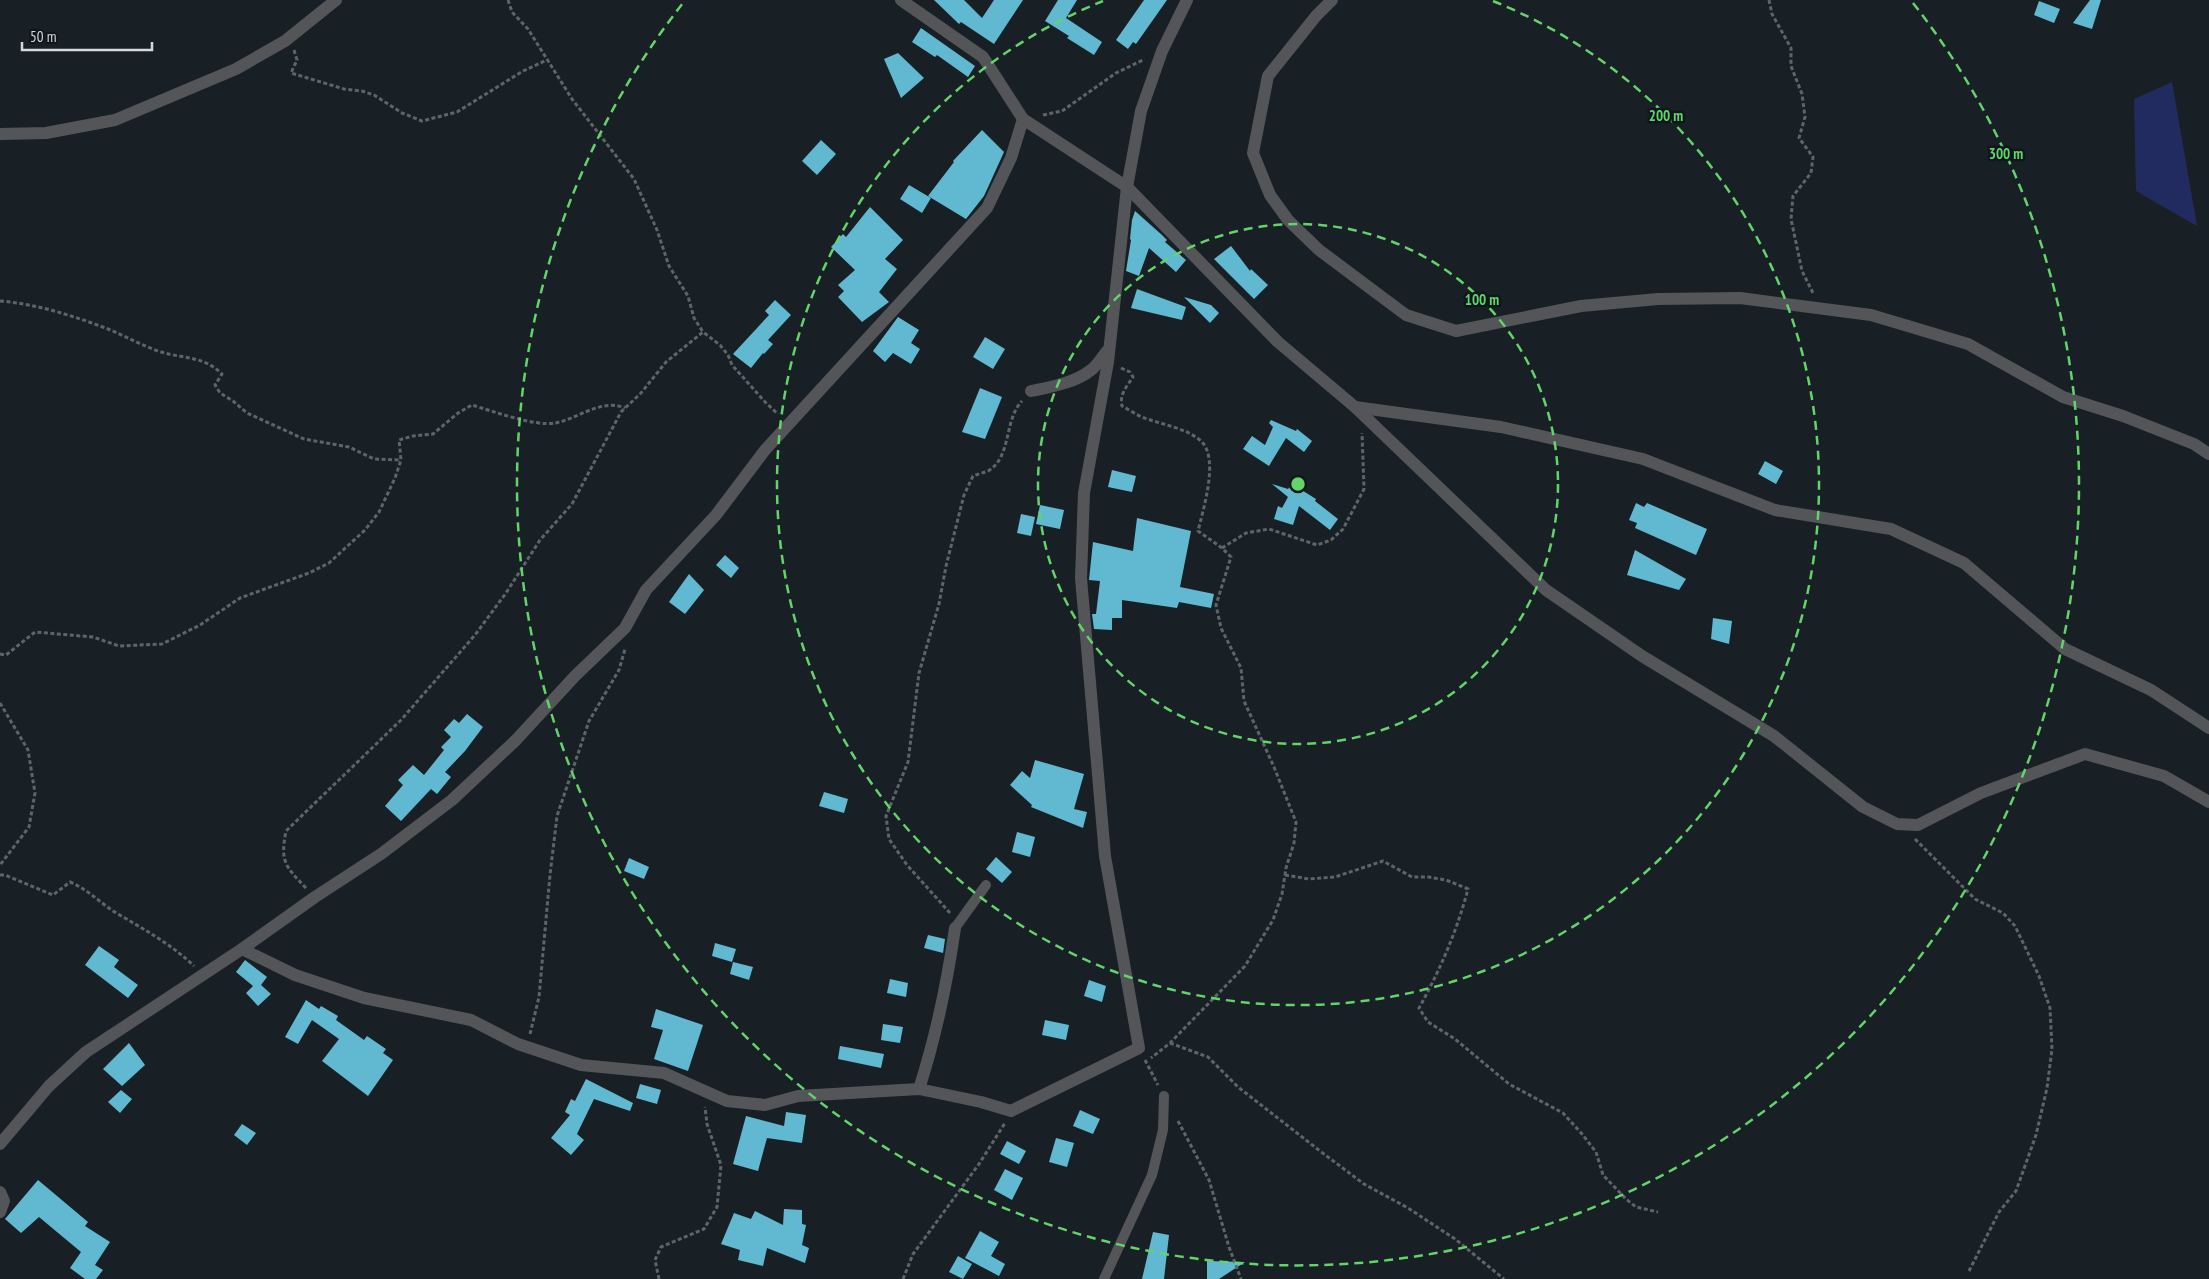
<svg xmlns="http://www.w3.org/2000/svg" width="2209" height="1279" viewBox="0 0 2209 1279" font-family="'PT Sans Narrow',sans-serif">
<rect width="100%" height="100%" fill="#182025"/>
<polygon fill="#222b5f" points="2172,82 2197,226 2136,191 2134,99"/>
<g fill="#60b9d1">
<polygon points="934,0 964,0 982,18 994,0 1023,0 994,44 961,22 959,24"/>
<polygon points="1058,0 1077,0 1066,18 1102,42 1094,55 1067,38 1069,36 1045,21"/>
<polygon points="1144,0 1167,0 1136,44 1133,42 1128,49 1116,40"/>
<polygon points="2090,0 2101,0 2092,29 2073,23"/>
<polygon points="2039,1 2060,9 2054,23 2034,15"/>
<polygon points="921,28 975,66 968,77 937,55 935,57 912,42"/>
<polygon points="898,53 924,78 901,98 884,59"/>
<polygon points="982,130 1004,152 984,196 966,219 928,196 954,162 953,161"/>
<polygon points="821,140 836,154 817,175 802,161"/>
<polygon points="909,185 931,198 922,213 900,199"/>
<polygon points="870,207 903,240 885,259 897,269 879,292 889,302 862,322 838,297 844,291 838,285 855,270 831,247 843,234 846,237"/>
<polygon points="1135,211 1162,235 1167,240 1165,242 1186,260 1176,272 1149,248 1139,276 1126,271 1131,240 1130,239 1132,220"/>
<polygon points="1231,246 1250,271 1251,269 1268,285 1254,299 1214,259"/>
<polygon points="1137,289 1186,307 1182,320 1131,308"/>
<polygon points="1184,297 1211,305 1219,313 1210,323"/>
<polygon points="775,300 791,315 768,340 773,344 764,354 763,353 751,368 733,354 769,315 765,311"/>
<polygon points="898,317 919,330 911,343 920,349 911,364 893,353 885,362 873,351"/>
<polygon points="985,337 1005,349 993,369 973,357"/>
<polygon points="980,388 1002,397 985,439 962,432"/>
<polygon points="1271,420 1296,431 1297,429 1312,441 1304,452 1286,438 1269,466 1243,449 1252,436 1265,445 1273,427 1269,423"/>
<polygon points="1765,461 1783,471 1776,484 1758,474"/>
<polygon points="1112,470 1136,476 1132,492 1108,487"/>
<polygon points="1272,484 1288,489 1292,484 1316,499 1315,501 1338,519 1330,530 1299,506 1293,525 1274,519 1278,506 1282,508 1288,497"/>
<polygon points="1636,503 1644,507 1647,503 1707,529 1696,555 1635,528 1637,523 1629,520"/>
<polygon points="1040,505 1064,510 1060,529 1036,524"/>
<polygon points="1021,514 1035,517 1031,536 1017,533"/>
<polygon points="1137,518 1191,531 1180,587 1214,594 1211,608 1179,602 1177,608 1122,600 1122,618 1112,618 1112,630 1094,629 1092,614 1096,614 1100,581 1089,580 1093,542 1133,551"/>
<polygon points="1635,550 1686,579 1679,590 1627,575"/>
<polygon points="725,555 739,568 731,578 716,565"/>
<polygon points="689,574 704,590 685,614 669,602"/>
<polygon points="1713,618 1732,621 1729,644 1711,639"/>
<polygon points="467,714 483,727 465,751 445,772 451,777 437,794 431,789 401,821 385,806 403,785 398,780 413,765 424,775 444,750 441,747 451,737 444,730 454,719 459,723"/>
<polygon points="1035,760 1084,774 1074,809 1087,812 1083,828 1031,807 1032,805 1010,785 1022,771 1030,778"/>
<polygon points="824,792 848,799 844,813 819,806"/>
<polygon points="1017,832 1035,837 1030,857 1012,852"/>
<polygon points="996,857 1012,872 1002,883 986,869"/>
<polygon points="629,858 649,867 644,879 624,871"/>
<polygon points="928,935 945,939 943,953 924,948"/>
<polygon points="715,943 736,949 732,962 712,956"/>
<polygon points="99,946 119,960 114,967 138,985 128,998 85,965"/>
<polygon points="245,960 267,977 261,985 271,994 258,1006 246,993 253,986 236,972"/>
<polygon points="733,962 753,967 749,980 730,974"/>
<polygon points="890,979 908,983 906,997 887,993"/>
<polygon points="1089,980 1106,986 1102,1002 1084,996"/>
<polygon points="306,1000 319,1009 321,1006 338,1016 336,1020 364,1040 367,1036 386,1049 383,1053 393,1060 368,1096 322,1061 339,1039 312,1020 298,1044 285,1037"/>
<polygon points="656,1009 703,1025 688,1071 654,1059 663,1030 651,1027"/>
<polygon points="1045,1020 1069,1025 1066,1040 1042,1035"/>
<polygon points="883,1024 903,1027 900,1043 881,1040"/>
<polygon points="129,1043 145,1065 122,1086 103,1069"/>
<polygon points="840,1046 884,1054 881,1068 838,1059"/>
<polygon points="586,1079 633,1103 630,1111 594,1099 577,1134 584,1140 571,1155 551,1138 570,1115 565,1112 571,1099 575,1101"/>
<polygon points="640,1084 661,1090 657,1104 636,1098"/>
<polygon points="121,1090 132,1099 120,1113 108,1102"/>
<polygon points="1080,1110 1100,1119 1093,1134 1073,1126"/>
<polygon points="786,1112 806,1115 802,1143 767,1138 758,1171 733,1164 746,1116 784,1126"/>
<polygon points="242,1124 256,1133 247,1145 234,1135"/>
<polygon points="1056,1138 1074,1143 1067,1167 1049,1162"/>
<polygon points="1007,1141 1026,1151 1019,1164 1000,1154"/>
<polygon points="1005,1169 1023,1178 1012,1200 994,1190"/>
<polygon points="38,1180 88,1222 85,1226 110,1242 95,1265 103,1270 96,1279 85,1279 70,1268 81,1252 39,1217 21,1233 5,1219"/>
<polygon points="784,1209 802,1210 802,1224 806,1225 802,1245 809,1248 805,1263 767,1248 763,1266 738,1260 740,1250 721,1244 734,1213 751,1219 755,1211 783,1225"/>
<polygon points="980,1231 999,1242 991,1256 1005,1264 999,1276 965,1258"/>
<polygon points="1153,1232 1169,1235 1164,1279 1142,1279"/>
<polygon points="958,1256 972,1264 963,1279 949,1272"/>
<polygon points="1207,1261 1245,1262 1219,1279 1207,1279"/>
</g>
<g fill="none" stroke-linecap="round" stroke-linejoin="round">
<g stroke="#5e656a" stroke-width="3" stroke-dasharray="4 2.5" stroke-linecap="butt">
<polyline points="508,0 512,12 528,29 572,99 634,179 657,230 669,266 688,296 694,318 703,332"/>
<polyline points="1769,0 1772,14 1791,48 1791,66 1802,94 1805,117 1799,138 1813,157 1811,173 1793,196 1791,219 1802,271 1813,293"/>
<polyline points="294,50 297,60 291,73 344,89 362,91 374,95 402,113 422,121 457,112 523,71 547,60"/>
<polyline points="1043,115 1062,111 1116,73 1143,60"/>
<path d="M0 301C37 304 74 316 108 329 125 336 141 345 158 351 181 359 203 355 222 374L215 385 220 393 233 401 247 413 304 439 349 447 374 459 401 460"/>
<path d="M1121 368 1130 372 1133 377C1127 386 1119 395 1122 406 1128 409 1135 414 1142 417 1159 424 1188 428 1202 442 1219 460 1203 510 1198 531L1222 548 1231 557 1216 605 1221 628 1241 668 1244 701 1274 767 1296 822 1294 843 1286 868 1282 894 1273 920 1245 966 1170 1043 1151 1058"/>
<polyline points="1222,548 1246,533 1269,529 1317,545 1331,540 1343,529 1364,489 1362,433"/>
<path d="M0 654 6 655 35 632 93 637 119 646 162 644 200 625 240 598 309 573 329 563 365 530 379 512 395 478 401 460 399 440 413 436 433 434 458 413 472 405C492 411 536 427 555 423 578 419 601 398 625 408"/>
<polyline points="0,703 28,750 35,793 29,827 0,865"/>
<polyline points="1915,839 1975,899 2003,913 2015,926 2039,976 2050,1008 2052,1049 2047,1088 2036,1135 2016,1191 1999,1212 1968,1273"/>
<path d="M0 875H5L53 895 70 882C89 890 101 904 118 914 145 930 171 944 194 966"/>
<path d="M1285 875 1309 879 1335 877 1383 861 1412 877H1428L1446 880 1468 889C1457 931 1440 970 1419 1008L1428 1022 1455 1039 1509 1084 1563 1113 1582 1134 1596 1152 1603 1175 1626 1199 1636 1207 1658 1212"/>
<path d="M306 888C285 866 280 862 286 831L401 720 475 635 506 593 540 540 572 504 621 412 641 393 666 362 703 332 720 345 728 355 732 365 766 403 778 414"/>
<path d="M950 913 907 865 889 839 886 816 908 762 919 673 939 604 946 566 964 495 973 476C978 474 983 473 988 471 1012 457 1004 419 1022 401"/>
<polyline points="530,1034 539,997 550,875 557,816 589,721 619,670 625,649"/>
<polyline points="1170,1043 1208,1057 1238,1087 1320,1151 1364,1184 1408,1208 1455,1239 1504,1279"/>
<polyline points="1145,1060 1158,1085"/>
<polyline points="1178,1121 1209,1180 1229,1247 1241,1279"/>
<polyline points="659,1279 655,1260 661,1247 704,1229 717,1207 721,1165 707,1124 705,1107"/>
<polyline points="903,1279 913,1254 979,1164 1005,1123"/>
</g>
<g stroke="#535559" stroke-width="10">
<polyline points="955,928 986,885"/>
<polyline points="1104,1279 1152,1175 1163,1130 1164,1096"/>
</g>
<g stroke="#535559" stroke-width="12">
<polyline points="901,0 983,57 1023,119 1127,187 1278,342 1355,407 1546,590 1642,656 1774,736 1863,807 1897,824 1918,825 1981,793 2085,754 2164,776 2209,802"/>
<polyline points="1332,0 1316,16 1268,76 1253,153 1270,195 1288,220 1319,250 1406,315 1456,331 1581,306 1658,299 1740,298 1871,315 1968,344 2063,397 2123,416 2194,444 2209,454"/>
<polyline points="0,134 46,133 115,120 236,69 285,41 336,0"/>
<path d="M1031 391C1050 387 1075 383 1091 370 1098 365 1103 355 1109 349"/>
<polyline points="1355,407 1501,427 1643,459 1775,510 1891,529 1964,563 2065,649 2151,690 2209,728"/>
<polyline points="242,949 295,975 364,998 471,1020 518,1044 581,1065 664,1073 727,1101 765,1105 798,1096 919,1089 981,1102 1011,1111 1139,1048 1105,856 1081,578 1084,493 1108,362 1127,187 1141,111 1162,51 1187,0"/>
<path d="M919 1089C936 1036 947 984 955 928"/>
<polyline points="0,1144 49,1086 86,1052 242,949 315,897 381,854 452,800 516,740 575,676 625,628 646,590 716,515 765,450 987,208 1011,158 1023,119"/>
<polyline points="0,1192 4,1201 0,1212"/>
</g>
</g>
<g fill="none" stroke="#62d469" stroke-width="2.5" stroke-dasharray="9 6">
<circle cx="1298" cy="484" r="260"/>
<path d="M1493 1A521 521 0 1 1 1103 1"/>
<path d="M1913 3A781 781 0 1 1 683 3"/>
</g>
<circle cx="1298" cy="484" r="8" fill="#62d469" stroke="#0f171c" stroke-width="2.5"/>
<g font-size="15" text-anchor="middle" font-weight="bold" fill="#62d469" stroke="#0f171c" stroke-width="5" stroke-linejoin="round" paint-order="stroke">
<text x="1666" y="121">200 m</text>
<text x="2006" y="159">300 m</text>
<text x="1482" y="305">100 m</text>
</g>
<path d="M22 42v8h130v-8" fill="none" stroke="#d4d9dd" stroke-width="2.5"/>
<text x="30" y="42" font-size="15" fill="#d4d9dd" stroke="#0f171c" stroke-width="4" paint-order="stroke">50 m</text>
</svg>
